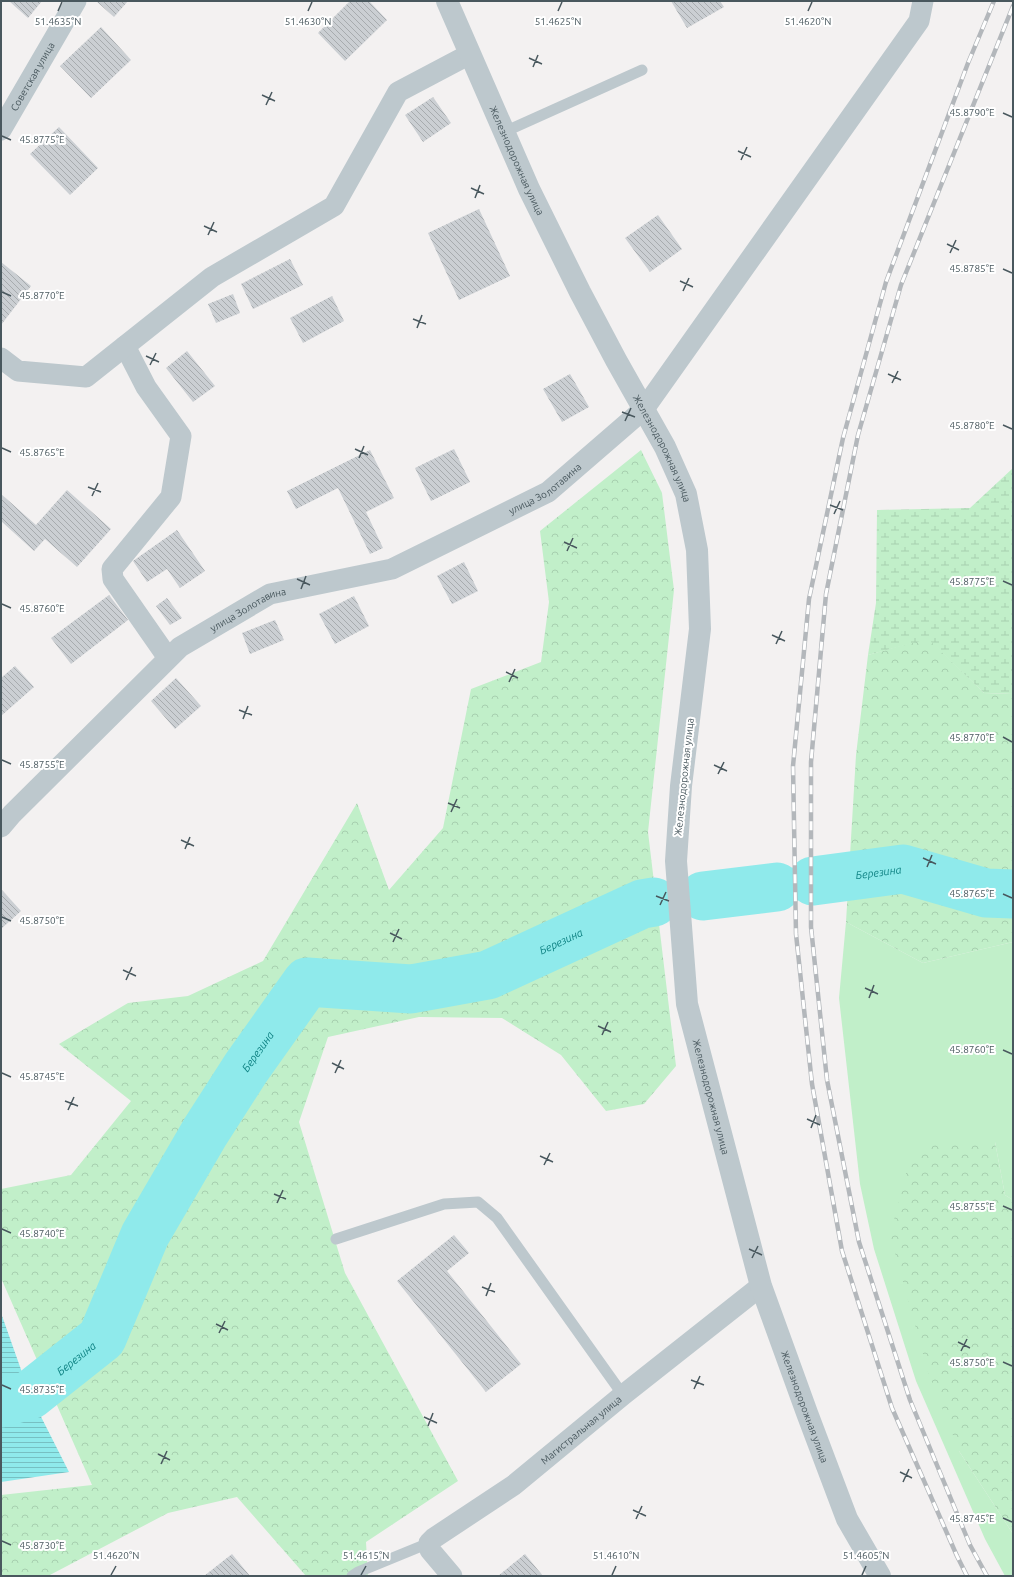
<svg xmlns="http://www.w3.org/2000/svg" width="1014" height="1577" viewBox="0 0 1014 1577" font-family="Ubuntu,sans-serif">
<defs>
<pattern id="forest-crowns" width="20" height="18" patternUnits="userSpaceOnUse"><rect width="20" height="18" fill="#c1efc9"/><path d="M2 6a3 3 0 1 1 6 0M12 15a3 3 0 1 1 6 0" fill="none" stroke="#a7cfaf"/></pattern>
<pattern id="wetland-marsh" width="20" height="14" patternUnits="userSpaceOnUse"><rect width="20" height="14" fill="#c1efc9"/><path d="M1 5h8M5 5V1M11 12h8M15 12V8" fill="none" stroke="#a7cfaf"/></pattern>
<pattern id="water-rules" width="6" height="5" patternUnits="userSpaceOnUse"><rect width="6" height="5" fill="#8feaeb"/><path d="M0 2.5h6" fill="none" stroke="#77c0c2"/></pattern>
<pattern id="building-back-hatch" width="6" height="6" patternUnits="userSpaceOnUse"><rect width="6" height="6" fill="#cbcfd3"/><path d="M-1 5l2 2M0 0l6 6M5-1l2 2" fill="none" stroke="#a7abae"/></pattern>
</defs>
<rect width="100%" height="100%" fill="#f3f1f1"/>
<polygon fill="#c1efc9" points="846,922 923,963 1013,942 1013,1200 1005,1195 995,1142 959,1451 1013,1534 1013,1576 1005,1576 985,1539 916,1381 874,1249 860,1184 839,998"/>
<g fill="url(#forest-crowns)">
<polygon points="641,450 662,493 674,590 648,832 676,1066 644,1104 606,1111 561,1055 502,1018 419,1017 328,1037 299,1122 345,1273 458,1481 366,1542 368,1576 306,1576 237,1497 168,1513 48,1576 1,1576 1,1495 92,1485 1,1278 1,1189 71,1175 131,1101 59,1044 128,1003 188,996 263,961 357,803 389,890 443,828 471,689 541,662 549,602 540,531"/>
<polygon points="928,638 984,693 1013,694 1013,942 923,963 846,922 856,755 868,655"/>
<polygon points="943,1142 995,1142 1005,1195 1013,1200 1013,1534 959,1451 928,1372 890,1235 911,1154"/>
</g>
<polygon fill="url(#wetland-marsh)" points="1013,468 1013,694 984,693 928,639 868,655 876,603 877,510 970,508"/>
<polygon fill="url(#water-rules)" points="1,1313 30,1395 69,1472 1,1482"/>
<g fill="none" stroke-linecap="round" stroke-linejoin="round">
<g stroke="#8feaeb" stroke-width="49">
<path id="s1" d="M813 881 903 869 986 893 1013 894"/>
<polyline points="703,896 777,887"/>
<path id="s2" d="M1 1403 30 1395 102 1338 145 1235 205 1132 246 1068 307 982 411 989 488 975 642 904 654 902"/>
</g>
</g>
<g fill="url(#building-back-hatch)">
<polygon points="9,1 42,1 28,18"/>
<polygon points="96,1 128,1 114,17"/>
<polygon points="350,1 369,1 387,20 345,61 318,33"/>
<polygon points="671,1 720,1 724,7 687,28"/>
<polygon points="101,27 131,60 91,98 60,66"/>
<polygon points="433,97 451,123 423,142 405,115"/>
<polygon points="59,127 98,168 70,195 30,154"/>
<polygon points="479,209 510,276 459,300 428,233"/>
<polygon points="658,215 682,249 650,272 625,238"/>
<polygon points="290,259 303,285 253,309 241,284"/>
<polygon points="1,262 31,286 1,325"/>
<polygon points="233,294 240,313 216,323 208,304"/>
<polygon points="332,296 344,321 303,343 290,318"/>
<polygon points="187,351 215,386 193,402 166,368"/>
<polygon points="570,374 589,407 562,422 543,389"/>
<polygon points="454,449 470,482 431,501 415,468"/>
<polygon points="370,450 394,498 366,512 383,548 370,554 338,488 296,509 287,491"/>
<polygon points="67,490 111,529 77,567 45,539 34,551 1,521 1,494 36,525"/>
<polygon points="177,530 205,571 180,588 167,569 147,582 133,561"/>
<polygon points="464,562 478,591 452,604 437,576"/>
<polygon points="109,595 128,620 71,664 51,638"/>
<polygon points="354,596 369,626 335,644 319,614"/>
<polygon points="167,598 182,618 170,625 156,606"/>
<polygon points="275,620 284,640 250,654 242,633"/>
<polygon points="15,666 34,687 1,716 1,678"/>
<polygon points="176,678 201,706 175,729 151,701"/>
<polygon points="1,889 21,911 1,929"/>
<polygon points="454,1235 469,1253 447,1271 521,1364 486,1392 397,1281"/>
<polygon points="232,1554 250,1576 204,1576"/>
<polygon points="525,1554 543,1576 498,1576"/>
</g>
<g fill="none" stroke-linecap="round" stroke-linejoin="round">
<g stroke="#bdc8cd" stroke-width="11">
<polyline points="504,132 642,70"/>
<polyline points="336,1239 444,1204 478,1202 497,1218 623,1395"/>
<polyline points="352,1576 358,1572 429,1543"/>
</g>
<g stroke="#bdc8cd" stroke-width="21">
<path id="s3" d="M1 130 76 1"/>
<polyline points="125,346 146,387 181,436 171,497 112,569 113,579 168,658"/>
<polyline points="1,358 18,371 86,377 212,277 334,206 398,92 470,54"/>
<path id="s4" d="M1 827 12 814 180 647 270 594 392 569 548 492 644 409 919 21 923 1"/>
<path id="s5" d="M452 1576 430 1550 429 1543 434 1538 514 1485 623 1395 761 1286"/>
</g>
<path stroke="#bdc8cd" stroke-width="22" id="s6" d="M447 1 529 189 580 292 616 360 665 447 686 494 697 550 700 629 681 786 676 861 687 1004 761 1286 807 1413 847 1519 880 1576"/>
<defs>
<g id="rail">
<polyline points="967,1576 957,1556 892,1408 842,1251 812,1084 796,934 793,766 809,599 843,438 886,282 968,63 994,1"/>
<polyline points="987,1576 970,1545 910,1400 859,1242 827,1080 811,927 811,762 826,594 858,435 901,285 1013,6"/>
</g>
</defs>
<use href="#rail" stroke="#b3b7bb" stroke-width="4.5"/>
<use href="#rail" stroke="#fff" stroke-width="3" stroke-dasharray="9" stroke-linecap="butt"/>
</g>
<path fill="none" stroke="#49585e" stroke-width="1.5" d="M58 11 62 2M308 11 312 2M558 11 562 2M808 11 812 2M529 58 542 64M533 67 538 55M262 95 275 101M266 105 272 92M1003 113 1012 117M2 136 11 140M738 151 751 157M741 160 747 147M471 188 484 194M475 198 480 185M204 226 217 232M208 235 214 222M947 244 959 250M950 253 956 240M1003 269 1012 273M680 281 693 287M683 291 689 278M2 292 11 296M413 319 426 324M417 328 422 315M146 356 159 362M150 365 156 353M888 374 901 380M892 383 898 371M622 412 635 417M625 421 631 408M1003 425 1012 429M2 448 11 452M355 449 368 455M359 458 364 446M88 487 101 492M92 496 98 483M830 505 843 510M834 514 840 501M564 542 577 548M567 551 573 538M297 579 310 585M1003 581 1012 585M301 589 306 576M2 604 11 608M772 635 785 641M776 644 782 631M506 672 518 678M509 682 515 669M239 710 252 715M243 719 248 706M1003 737 1012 742M2 760 11 764M714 765 727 771M718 774 724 762M448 803 460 808M451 812 457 799M181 840 194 846M185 849 190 837M923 858 936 864M927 867 932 855M1003 894 1012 898M656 896 669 901M660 905 666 892M2 917 11 921M390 933 402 939M393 942 399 929M123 970 136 976M126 980 132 967M865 988 878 994M869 998 874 985M598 1026 611 1032M602 1035 608 1022M1003 1050 1012 1054M332 1063 344 1069M2 1073 11 1077M335 1073 341 1060M65 1101 78 1106M68 1110 74 1097M807 1119 820 1125M811 1128 816 1115M540 1156 553 1162M544 1165 550 1153M274 1194 286 1199M277 1203 283 1190M1003 1206 1012 1210M2 1229 11 1233M749 1249 762 1255M752 1258 758 1246M482 1287 495 1292M486 1296 491 1283M216 1324 228 1330M219 1333 225 1321M958 1342 970 1348M961 1351 967 1339M1003 1362 1012 1366M691 1380 704 1385M2 1385 11 1389M694 1389 700 1376M424 1417 437 1423M428 1426 433 1413M158 1454 170 1460M161 1464 167 1451M900 1472 912 1478M903 1482 909 1469M633 1510 646 1516M1003 1518 1012 1522M636 1519 642 1506M2 1541 11 1545M111 1575 116 1566M361 1575 366 1566M612 1575 616 1566M862 1575 866 1566"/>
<g text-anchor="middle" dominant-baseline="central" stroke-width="4" stroke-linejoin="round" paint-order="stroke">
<g font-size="10" fill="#49585e" stroke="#fff">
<text stroke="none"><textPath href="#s3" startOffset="62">Советская улица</textPath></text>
<text stroke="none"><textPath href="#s6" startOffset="174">Железнодорожная улица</textPath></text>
<text stroke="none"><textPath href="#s6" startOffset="497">Железнодорожная улица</textPath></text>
<text stroke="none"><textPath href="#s4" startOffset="656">улица Золотавина</textPath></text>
<text stroke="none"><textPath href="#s4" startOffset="332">улица Золотавина</textPath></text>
<text transform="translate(684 777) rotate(-84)">Железнодорожная улица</text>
<text stroke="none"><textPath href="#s6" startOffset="1157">Железнодорожная улица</textPath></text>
<text stroke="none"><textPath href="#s6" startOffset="1481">Железнодорожная улица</textPath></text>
<text stroke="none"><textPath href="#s5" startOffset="231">Магистральная улица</textPath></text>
</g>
<g font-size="11" font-style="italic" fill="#108384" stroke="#fff">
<text stroke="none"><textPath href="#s1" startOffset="66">Березина</textPath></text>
<text stroke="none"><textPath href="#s2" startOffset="797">Березина</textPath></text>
<text stroke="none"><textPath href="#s2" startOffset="449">Березина</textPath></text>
<text stroke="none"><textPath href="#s2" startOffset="89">Березина</textPath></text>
</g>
</g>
<g font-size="10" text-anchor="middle" fill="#49585e" stroke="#fff" stroke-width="4" stroke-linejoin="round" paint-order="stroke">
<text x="58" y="25">51.4635°N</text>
<text x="308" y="25">51.4630°N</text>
<text x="558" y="25">51.4625°N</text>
<text x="808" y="25">51.4620°N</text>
<text x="972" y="116">45.8790°E</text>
<text x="42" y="143">45.8775°E</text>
<text x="972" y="272">45.8785°E</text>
<text x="42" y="299">45.8770°E</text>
<text x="972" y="429">45.8780°E</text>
<text x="42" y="456">45.8765°E</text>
<text x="972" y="585">45.8775°E</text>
<text x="42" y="612">45.8760°E</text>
<text x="972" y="741">45.8770°E</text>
<text x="42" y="768">45.8755°E</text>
<text x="972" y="897">45.8765°E</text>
<text x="42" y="924">45.8750°E</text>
<text x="972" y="1053">45.8760°E</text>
<text x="42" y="1080">45.8745°E</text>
<text x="972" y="1210">45.8755°E</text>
<text x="42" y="1237">45.8740°E</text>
<text x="972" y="1366">45.8750°E</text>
<text x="42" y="1393">45.8735°E</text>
<text x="972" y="1522">45.8745°E</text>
<text x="42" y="1549">45.8730°E</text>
<text x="116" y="1559">51.4620°N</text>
<text x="366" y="1559">51.4615°N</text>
<text x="616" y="1559">51.4610°N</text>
<text x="866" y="1559">51.4605°N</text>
</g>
<rect width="1014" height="1577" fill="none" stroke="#49585e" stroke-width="4"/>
</svg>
